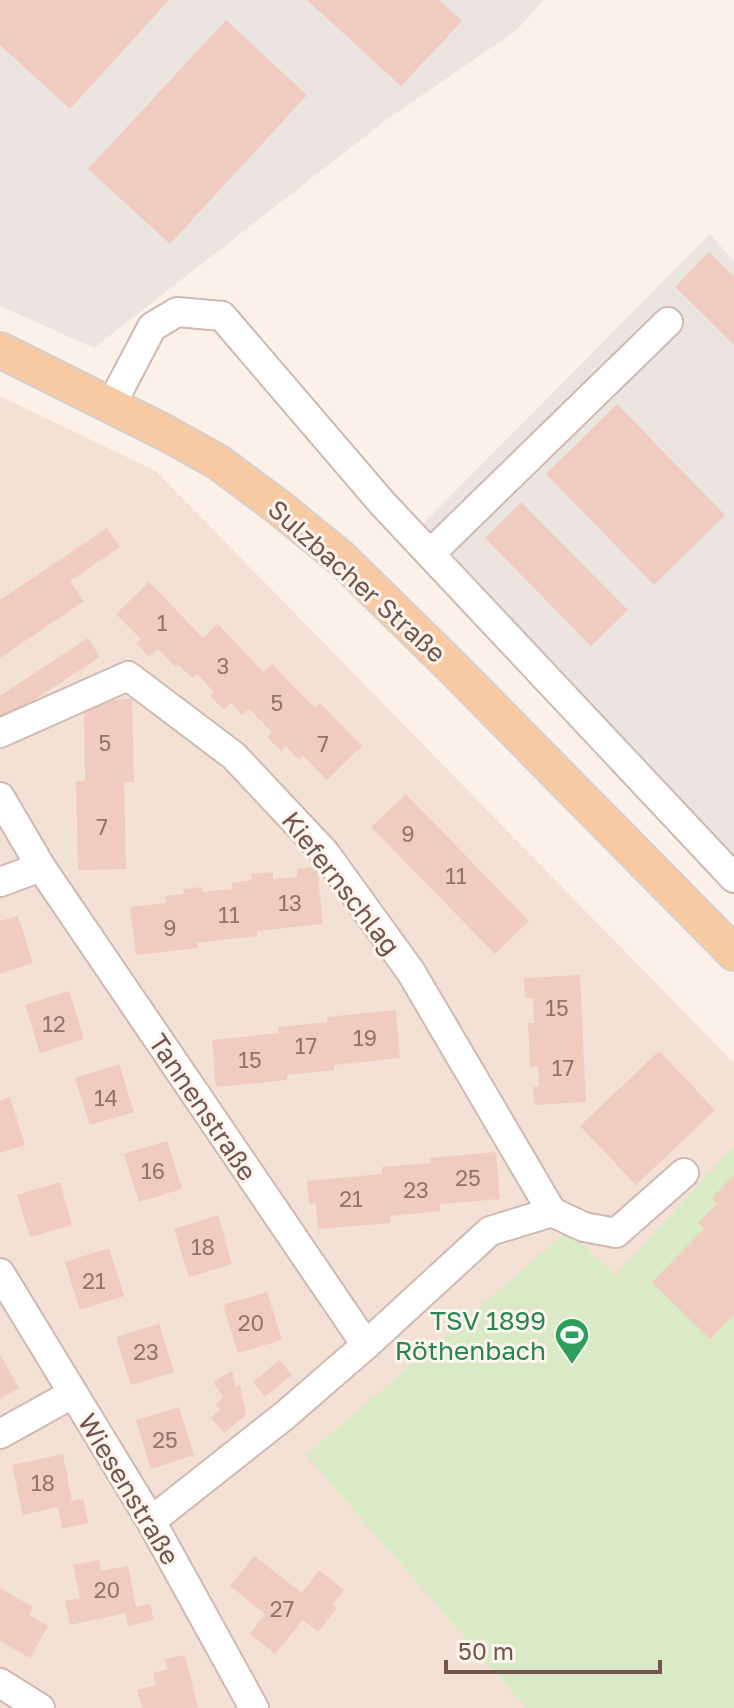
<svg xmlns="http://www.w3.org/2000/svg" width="734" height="1708" viewBox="0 0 734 1708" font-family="'Golos Text',sans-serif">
<rect width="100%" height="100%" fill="#fcf1e8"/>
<polygon fill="#f3e1d6" points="0,396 156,471 734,1063 734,1146 615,1277 570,1231 306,1455 526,1708 0,1708"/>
<g fill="#ece4e1">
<polygon points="0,0 543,0 517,30 386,120 94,348 0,306"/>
<polygon points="710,234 734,261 734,868 413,534"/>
</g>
<polygon fill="#dae9c6" points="734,1146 734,1708 526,1708 306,1455 569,1230 615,1276"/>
<g fill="#f0cbc0">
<polygon points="0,0 169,0 70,109 0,45"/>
<polygon points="307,0 439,0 462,21 401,86"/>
<polygon points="226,20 307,95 170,244 88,169"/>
<polygon points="709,252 734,276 734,345 675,287"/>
<polygon points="617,404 725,515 654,585 546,474"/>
<polygon points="521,502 628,610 591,646 485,538"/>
<polygon points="107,528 120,547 70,581 84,601 0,658 0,600"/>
<polygon points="149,582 203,638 218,624 263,672 272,664 314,708 320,703 362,746 327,780 303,755 299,760 286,746 281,751 267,737 272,732 249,709 242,715 231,703 224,710 210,696 214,692 197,674 192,678 178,664 175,667 158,649 149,657 136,643 141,639 116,614"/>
<polygon points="88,638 100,657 0,722 0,696"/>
<polygon points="132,699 134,782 124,782 126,869 78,870 76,781 85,781 84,700"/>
<polygon points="406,794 529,921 495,954 371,827"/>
<polygon points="317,866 323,924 257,931 257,936 197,943 197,948 136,955 130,907 166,903 165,896 184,894 183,889 202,887 203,892 232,889 232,883 252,880 251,874 273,872 273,879 297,877 297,869"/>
<polygon points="18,916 33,963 0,974 0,921"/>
<polygon points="580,975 586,1102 534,1105 533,1087 539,1087 538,1066 530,1067 528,1023 534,1023 533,998 525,998 524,978"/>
<polygon points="69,991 84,1039 40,1053 25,1005"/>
<polygon points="396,1010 400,1058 334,1065 334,1070 287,1075 287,1080 216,1087 212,1040 279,1033 278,1027 327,1022 327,1017"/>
<polygon points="659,1051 715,1110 636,1185 580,1126"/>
<polygon points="119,1064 134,1112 90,1125 75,1078"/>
<polygon points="10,1097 25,1145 0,1153 0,1100"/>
<polygon points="167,1141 182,1189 139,1202 124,1154"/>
<polygon points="496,1152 500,1199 440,1204 440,1211 390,1216 390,1223 318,1229 316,1203 309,1204 307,1181 382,1174 382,1167 430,1163 429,1158"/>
<polygon points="734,1175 734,1315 710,1339 652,1282 704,1229 698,1223 717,1204 712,1198"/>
<polygon points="60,1182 72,1225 30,1237 17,1195"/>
<polygon points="218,1215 232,1264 189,1277 174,1229"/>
<polygon points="109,1248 124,1296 80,1310 65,1262"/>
<polygon points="267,1292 282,1340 238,1353 223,1305"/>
<polygon points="159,1324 174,1372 131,1385 116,1337"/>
<polygon points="0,1354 19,1388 0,1399"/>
<polygon points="279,1360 292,1375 265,1397 253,1382"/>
<polygon points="232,1371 236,1387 240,1384 246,1415 224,1433 211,1418 220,1409 216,1405 223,1397 213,1382"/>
<polygon points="179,1407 194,1455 151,1469 136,1420"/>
<polygon points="63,1454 72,1501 83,1499 88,1523 62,1529 58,1507 23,1515 12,1465"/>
<polygon points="254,1556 302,1593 319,1570 344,1590 333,1604 337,1608 318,1632 303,1620 275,1654 250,1634 265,1614 230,1586"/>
<polygon points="99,1560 101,1571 128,1566 136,1607 150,1604 154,1620 128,1626 126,1613 70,1625 65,1601 80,1598 73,1565"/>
<polygon points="0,1588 33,1607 29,1615 48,1626 30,1658 0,1641"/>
<polygon points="185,1655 198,1708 142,1708 137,1690 156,1685 153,1673 168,1669 165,1659"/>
</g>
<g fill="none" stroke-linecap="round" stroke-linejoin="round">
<defs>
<g id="minor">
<polyline points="111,405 152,327 177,312 222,316 383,504 734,878"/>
<polyline points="430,554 668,322"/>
<polyline points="0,733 128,676 234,756 325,853 411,972 552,1212"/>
<polyline points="0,797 41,867 366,1345"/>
<polyline points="0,882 41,867"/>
<polyline points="0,1273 151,1521 254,1708"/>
<polyline points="0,1434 72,1394"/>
<polyline points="151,1521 284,1416 366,1345 490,1231 552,1212 584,1227 616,1233 684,1173"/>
<polyline points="0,1683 40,1708"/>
</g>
<polyline id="major" points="0,350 162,431 218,462 281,509 342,559 453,668 734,953"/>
</defs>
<use href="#minor" stroke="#cfb9b1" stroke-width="32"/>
<use href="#major" stroke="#d8cfcd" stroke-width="38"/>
<use href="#minor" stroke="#fff" stroke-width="28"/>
<use href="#major" stroke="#f7caa3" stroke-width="34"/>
</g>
<defs>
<symbol id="stadium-pin" viewBox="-11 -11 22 30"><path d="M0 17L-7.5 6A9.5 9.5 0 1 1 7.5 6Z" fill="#2e9e5b" stroke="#fef5ee"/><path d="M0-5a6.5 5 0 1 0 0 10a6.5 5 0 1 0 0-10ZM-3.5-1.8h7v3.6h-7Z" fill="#fff"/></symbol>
</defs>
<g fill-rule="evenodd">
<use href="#stadium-pin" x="552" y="1315" width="40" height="54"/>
</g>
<g text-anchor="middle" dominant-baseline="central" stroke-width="6" stroke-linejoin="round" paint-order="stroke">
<g font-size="22" fill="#94726a">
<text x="162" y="622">1</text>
<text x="223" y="665">3</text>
<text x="277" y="702">5</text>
<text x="105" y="742">5</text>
<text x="323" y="743">7</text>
<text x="102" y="826">7</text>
<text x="408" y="833">9</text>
<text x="456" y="875">11</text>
<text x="290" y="902">13</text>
<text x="229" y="914">11</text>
<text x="170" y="927">9</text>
<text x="557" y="1007">15</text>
<text x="54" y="1023">12</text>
<text x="365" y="1037">19</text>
<text x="306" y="1045">17</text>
<text x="250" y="1059">15</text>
<text x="563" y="1067">17</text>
<text x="106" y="1097">14</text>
<text x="153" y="1170">16</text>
<text x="468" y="1177">25</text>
<text x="416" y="1189">23</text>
<text x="351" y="1198">21</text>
<text x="203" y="1246">18</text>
<text x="94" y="1280">21</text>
<text x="251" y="1322">20</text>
<text x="146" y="1351">23</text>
<text x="165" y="1439">25</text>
<text x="43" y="1482">18</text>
<text x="107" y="1589">20</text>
<text x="282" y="1608">27</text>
</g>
<g font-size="26" fill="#75544d" stroke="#fef5ee">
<text transform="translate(357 581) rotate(42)">Sulzbacher Straße</text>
<text transform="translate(341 883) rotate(52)">Kiefernschlag</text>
<text transform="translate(203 1107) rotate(56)">Tannenstraße</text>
<text transform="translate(129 1489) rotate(59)">Wiesenstraße</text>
</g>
<g font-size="26" fill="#27864d" stroke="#fef5ee" text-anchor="end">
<text x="546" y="1320">TSV 1899<tspan x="546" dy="30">Röthenbach</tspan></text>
</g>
</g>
<path d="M446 1660v12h214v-12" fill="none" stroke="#75544d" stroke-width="4"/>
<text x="458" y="1660" font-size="24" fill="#75544d" stroke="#fef5ee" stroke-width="6" paint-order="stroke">50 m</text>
</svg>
